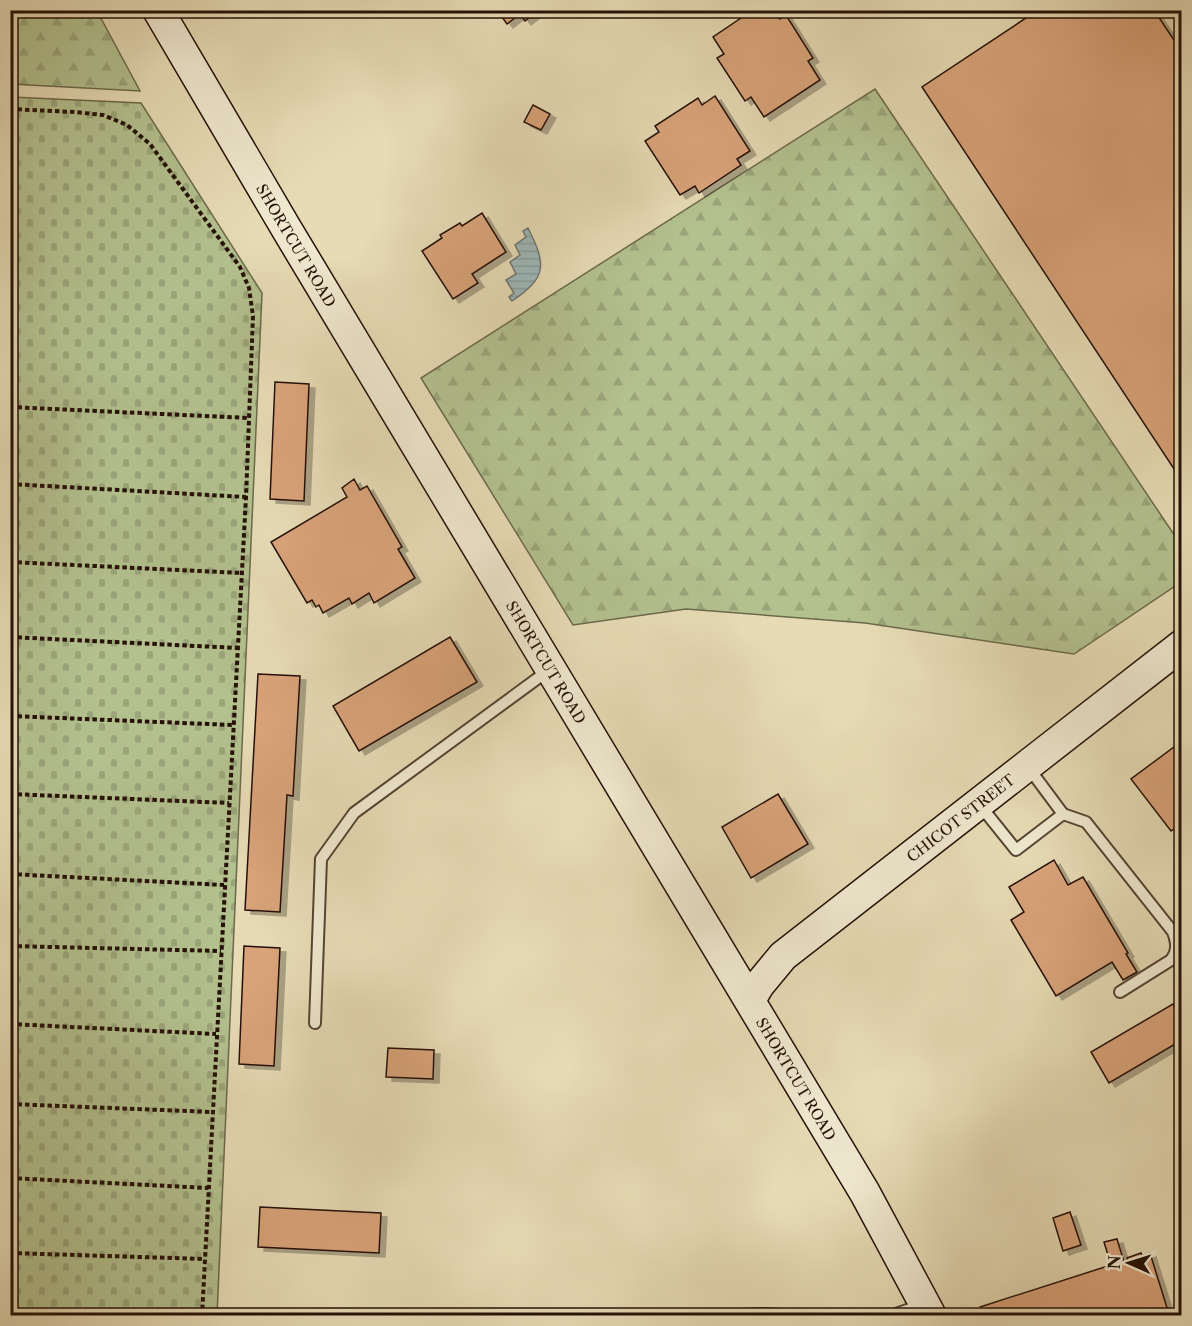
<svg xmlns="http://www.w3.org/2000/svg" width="1192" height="1326" viewBox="0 0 1192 1326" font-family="'Libre Caslon Text',serif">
<defs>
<pattern id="forest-firs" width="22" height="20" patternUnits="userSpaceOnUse" patternTransform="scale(1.5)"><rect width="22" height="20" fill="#b3c18f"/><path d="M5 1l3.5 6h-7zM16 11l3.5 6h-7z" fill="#9aa57a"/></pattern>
<pattern id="cemetery-stones" width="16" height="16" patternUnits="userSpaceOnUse" patternTransform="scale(1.5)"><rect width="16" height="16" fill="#b3c18f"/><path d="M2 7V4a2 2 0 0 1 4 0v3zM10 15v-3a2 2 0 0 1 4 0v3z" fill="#9aa57a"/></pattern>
<pattern id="water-rules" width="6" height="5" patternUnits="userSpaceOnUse" patternTransform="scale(1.5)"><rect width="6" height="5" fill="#9db8ba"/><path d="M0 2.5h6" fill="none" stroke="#879d9e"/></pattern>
<filter id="shadow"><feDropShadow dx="6" dy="4" stdDeviation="0" flood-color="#0004"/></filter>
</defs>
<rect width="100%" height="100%" fill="#e6dbb5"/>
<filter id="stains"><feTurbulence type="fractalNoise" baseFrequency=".00333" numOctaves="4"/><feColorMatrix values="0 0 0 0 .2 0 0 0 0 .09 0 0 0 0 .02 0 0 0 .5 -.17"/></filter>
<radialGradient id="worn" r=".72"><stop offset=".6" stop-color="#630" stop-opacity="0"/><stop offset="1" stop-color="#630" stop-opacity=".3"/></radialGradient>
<g fill="url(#forest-firs)" stroke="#6c694b" stroke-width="1.5">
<polygon points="10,11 97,11 140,91 11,84"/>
<polygon points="875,89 1181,545 1181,582 1074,654 865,623 686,609 573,625 421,378"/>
</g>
<polygon fill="url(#cemetery-stones)" stroke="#6c694b" stroke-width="1.5" points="11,97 141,103 262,293 217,1315 11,1315"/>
<path fill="url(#water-rules)" stroke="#6d7572" stroke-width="1.5" d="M528 228C546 264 548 277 512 301L509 297 514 293 506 280 516 274 510 262 520 255 515 245 526 237 523 231Z"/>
<g fill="#d9a37a" stroke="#251107" stroke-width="1.5" filter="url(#shadow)">
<polygon points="497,10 539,10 525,21 520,14 507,24"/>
<polygon points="753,10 774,10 780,19 786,15 813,58 808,61 820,80 764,117 751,97 745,101 717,58 724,54 713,37"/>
<polygon points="1038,10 1154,10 1182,52 1182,481 922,87"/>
<polygon points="715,96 750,151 737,159 741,165 699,193 695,186 680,195 645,141 659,132 655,126 698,98 702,105"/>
<polygon points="533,105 550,114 541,130 524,122"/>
<polygon points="482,213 506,252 472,274 478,283 453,299 422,251 442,238 440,235 460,223 462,226"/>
<polygon points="275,382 309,384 304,501 270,499"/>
<polygon points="354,479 360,490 367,486 402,547 398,549 415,578 374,603 369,593 352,604 349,598 323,613 319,605 316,607 312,600 307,603 271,542 347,497 342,488"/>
<polygon points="450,637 477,682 359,751 333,706"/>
<polygon points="258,674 300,676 293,796 287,795 280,912 245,910"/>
<polygon points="1182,741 1182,823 1171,831 1131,779"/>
<polygon points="778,794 808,844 751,878 722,827"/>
<polygon points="1054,860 1068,885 1083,877 1128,953 1126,954 1137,972 1123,980 1112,962 1056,996 1011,920 1024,912 1009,887"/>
<polygon points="244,946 280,948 274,1066 239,1064"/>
<polygon points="1173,1004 1182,1019 1182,1040 1109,1083 1091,1052"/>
<polygon points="388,1048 434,1050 433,1079 386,1077"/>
<polygon points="260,1207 381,1213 379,1253 258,1247"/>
<polygon points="1070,1212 1081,1245 1063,1251 1053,1218"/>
<polygon points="1117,1239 1124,1262 1128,1260 1127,1258 1141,1253 1142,1256 1150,1253 1168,1311 1154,1316 983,1316 980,1307 1111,1265 1104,1242"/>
</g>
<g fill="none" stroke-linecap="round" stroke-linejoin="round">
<defs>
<g id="lane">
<polyline points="979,804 1016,850 1063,814 1028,767"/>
<path d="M1063 814 1086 822 1173 932C1177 943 1178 950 1171 960L1120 992"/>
<polyline points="315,1023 321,859 354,813 549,670"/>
<polyline points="714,1316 761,1314 806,1316"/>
<polyline points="890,1316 924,1304"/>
</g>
<g id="secondary">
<path id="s1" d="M158 10 286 228 865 1193 931 1316"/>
<path id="s2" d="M750 1000 759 985 783 956 1182 645"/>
</g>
</defs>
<use href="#lane" stroke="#554432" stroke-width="14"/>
<use href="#secondary" stroke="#251107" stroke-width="33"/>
<g stroke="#251107" stroke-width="4" stroke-dasharray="4.5 3" stroke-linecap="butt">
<polyline points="10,109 74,112 103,115 127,125 150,144 240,267 249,288 253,316 246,497 202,1316"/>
<polyline points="10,407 249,418"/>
<polyline points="10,484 246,497"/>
<polyline points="10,562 242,573"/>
<polyline points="10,637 238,648"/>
<polyline points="10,716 233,725"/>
<polyline points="10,794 229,803"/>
<polyline points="10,874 224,885"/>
<polyline points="10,946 221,951"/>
<polyline points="10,1024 216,1034"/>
<polyline points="10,1104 212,1112"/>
<polyline points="10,1178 208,1188"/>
<polyline points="10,1253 205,1259"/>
</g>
<use href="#lane" stroke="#efe8cf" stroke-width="10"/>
<use href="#secondary" stroke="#efe8cf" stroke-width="30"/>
</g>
<g text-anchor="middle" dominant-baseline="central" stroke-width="4.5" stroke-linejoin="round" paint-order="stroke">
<g font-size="15" fill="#251107" stroke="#efe8cf">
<text stroke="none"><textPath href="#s1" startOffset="273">SHORTCUT ROAD</textPath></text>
<text stroke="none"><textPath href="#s1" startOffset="759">SHORTCUT ROAD</textPath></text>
<text stroke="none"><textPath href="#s2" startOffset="280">CHICOT STREET</textPath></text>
<text stroke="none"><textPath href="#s1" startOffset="1245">SHORTCUT ROAD</textPath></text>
</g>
</g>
<rect width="1192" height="1326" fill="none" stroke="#e6dbb5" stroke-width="36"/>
<rect x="12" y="12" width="1168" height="1302" fill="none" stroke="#251107" stroke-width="3"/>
<rect x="18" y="18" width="1156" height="1290" fill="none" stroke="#251107" stroke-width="1.5"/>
<g transform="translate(1129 1263) rotate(273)" stroke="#efe8cf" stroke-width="4.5" paint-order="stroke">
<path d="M0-4.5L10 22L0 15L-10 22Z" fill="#251107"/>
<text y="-9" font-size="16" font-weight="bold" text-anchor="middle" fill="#251107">N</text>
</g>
<rect width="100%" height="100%" filter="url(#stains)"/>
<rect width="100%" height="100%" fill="url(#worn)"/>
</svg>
